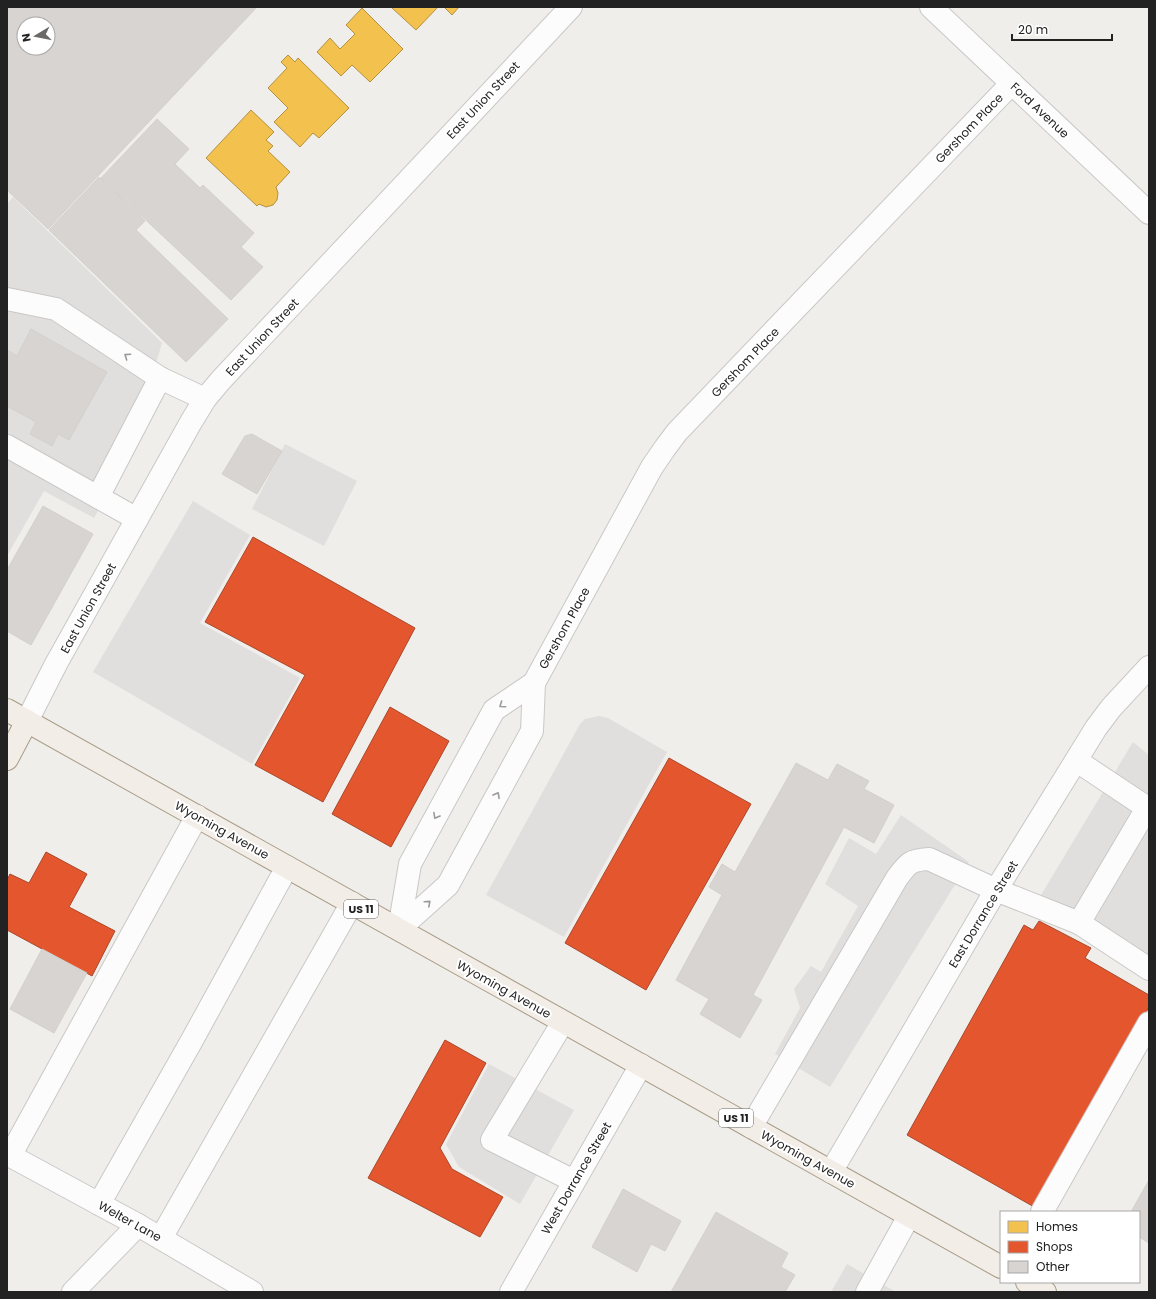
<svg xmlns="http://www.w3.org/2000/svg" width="1156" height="1299" viewBox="0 0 1156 1299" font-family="Poppins,sans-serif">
<rect width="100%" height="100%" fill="#f0eeeb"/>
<g fill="#e0dfde">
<polygon points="13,197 162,343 155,367 171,378 94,518 44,491 7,556 7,204"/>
<polygon points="285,444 357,481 324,546 252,509"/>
<polygon points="193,501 250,535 200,623 300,678 252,764 93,672"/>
<polygon points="599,716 608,718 667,752 564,937 486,895 580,724 585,719"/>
<polygon points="1133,742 1149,755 1149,975 1032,910"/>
<polygon points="901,815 969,862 830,1087 775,1054 800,1008 794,989 811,966 821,972 858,906 825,884 849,838 876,854"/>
<polygon points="489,1064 574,1110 520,1204 459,1167 446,1144"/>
<polygon points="847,1264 896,1292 831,1292"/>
</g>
<g fill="#f2c14e" stroke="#b49141">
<polygon points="391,7 438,7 416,30"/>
<polygon points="444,7 459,7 452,15"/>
<polygon points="362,8 403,49 370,82 352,65 341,76 317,52 330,38 340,49 355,34 346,25"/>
<polygon points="288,55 295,62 298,58 349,108 319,138 313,133 300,147 274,122 288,108 268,88 287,68 281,62"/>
<polygon points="251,110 274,132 266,140 273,146 268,151 290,172 276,187 278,193 277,200 273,205 266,207 259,204 257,206 206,158"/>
</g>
<g fill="#e4572e" stroke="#aa472a">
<polygon points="253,537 415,628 323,802 255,765 305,675 205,622"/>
<polygon points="390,707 449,741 391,847 332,814"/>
<polygon points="669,758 751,804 646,990 565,943"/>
<polygon points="46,852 87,874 69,907 115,931 92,976 7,930 7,880 10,874 29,883"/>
<polygon points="1039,921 1091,948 1085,958 1149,995 1149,1007 1036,1208 907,1135 1024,925 1033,930"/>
<polygon points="445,1040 486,1063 440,1148 452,1169 503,1197 480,1237 368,1178"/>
</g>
<g fill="#d7d4d2" stroke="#d3d0cc" fill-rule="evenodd">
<path d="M7 7H257L48 229 7 190ZM24 24H48V48H24Z"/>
<polygon points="157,119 189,149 175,164 200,188 203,185 254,233 241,247 263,267 231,300 101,178"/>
<polygon points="99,177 145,221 136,230 228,319 186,362 49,230"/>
<polygon points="31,329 107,372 69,440 58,434 52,446 30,434 36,422 7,406 7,350 17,356"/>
<polygon points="252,434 282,451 257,494 222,474 245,436"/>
<polygon points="43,506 93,534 31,645 7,631 7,570"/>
<polygon points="796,763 828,780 837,764 869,781 864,789 894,805 874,843 844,827 753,995 762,1000 740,1038 700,1014 709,999 676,980 722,895 709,887 722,864 735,872"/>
<polygon points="42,949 87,973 54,1033 10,1009"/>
<polygon points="1149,1180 1149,1243 1139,1237 1139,1212 1131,1212"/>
<polygon points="623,1189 681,1221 665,1251 651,1244 637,1272 592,1247"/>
<polygon points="716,1212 788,1253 781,1267 795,1275 785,1292 671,1292"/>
</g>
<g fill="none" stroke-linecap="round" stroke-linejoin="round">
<defs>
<g id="minor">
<polyline points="931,7 1149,213"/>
<polyline points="7,299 56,309 160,378 205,399"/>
<polyline points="7,446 137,519"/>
<polyline points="98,497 160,378"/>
<polyline points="27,721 56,664 191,422 205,399 221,380 571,7"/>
<polyline points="1077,761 1149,809"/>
<polyline points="1147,808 1079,923 1149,969"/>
<polyline points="399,929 410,864 494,710 534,683 652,467 665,448 677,432 1012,83"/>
<polyline points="399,929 448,885 532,731 534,683"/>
<polyline points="563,1022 492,1140 574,1181"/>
<path d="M751 1127 897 878C908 863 910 860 929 859L996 890 1079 923"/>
<polyline points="7,1154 138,1225 252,1292"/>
<polyline points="10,1156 197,816"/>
<polyline points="831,1172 996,890 1096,728 1111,708 1149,667"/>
<polyline points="99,1204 191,1042 287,867"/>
<polyline points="1042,1212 1149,1023"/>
<polyline points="161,1238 352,903"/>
<polyline points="73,1292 138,1225"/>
<polyline points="511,1292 641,1065"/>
<polyline points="867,1292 909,1216"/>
</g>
<g id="major">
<polyline points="7,710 1001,1267"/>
<polyline points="7,759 27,721"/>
<polyline points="1027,1282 1045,1292"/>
</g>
</defs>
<use href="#minor" stroke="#c9c8c7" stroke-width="24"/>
<use href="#major" stroke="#a79c86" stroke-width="24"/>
<use href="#minor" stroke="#fdfcfc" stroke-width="22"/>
<use href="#major" stroke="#f3ede7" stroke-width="22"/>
</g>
<defs><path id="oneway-chevron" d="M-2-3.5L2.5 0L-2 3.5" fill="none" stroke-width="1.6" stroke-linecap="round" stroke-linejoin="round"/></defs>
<g stroke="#9a9a9a">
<use href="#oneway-chevron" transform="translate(127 356) rotate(-146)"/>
<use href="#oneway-chevron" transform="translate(502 705) rotate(145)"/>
<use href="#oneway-chevron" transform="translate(497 795) rotate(-61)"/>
<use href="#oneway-chevron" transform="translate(436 816) rotate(119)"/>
<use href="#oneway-chevron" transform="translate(428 903) rotate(-42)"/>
</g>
<g text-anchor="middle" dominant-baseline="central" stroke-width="4" stroke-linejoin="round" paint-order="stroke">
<g fill="#fff" stroke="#646464" stroke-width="1">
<rect x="344" y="900" width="34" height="18" rx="3"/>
<rect x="719" y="1109" width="34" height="18" rx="3"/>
</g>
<g font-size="11" font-weight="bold" fill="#222">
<text x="361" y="909">US 11</text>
<text x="736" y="1118">US 11</text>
</g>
<g font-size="12" fill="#222" stroke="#fff">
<text transform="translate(483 100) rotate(-47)">East Union Street</text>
<text transform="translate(1040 110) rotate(43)">Ford Avenue</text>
<text transform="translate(969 128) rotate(-46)">Gershom Place</text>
<text transform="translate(262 337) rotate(-47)">East Union Street</text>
<text transform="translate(745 362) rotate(-46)">Gershom Place</text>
<text transform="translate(88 608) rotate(-61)">East Union Street</text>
<text transform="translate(564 628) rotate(-61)">Gershom Place</text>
<text transform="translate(222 830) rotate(29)">Wyoming Avenue</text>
<text transform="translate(983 914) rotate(-59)">East Dorrance Street</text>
<text transform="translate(504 989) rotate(29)">Wyoming Avenue</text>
<text transform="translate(808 1159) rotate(29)">Wyoming Avenue</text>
<text transform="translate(576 1178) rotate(-60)">West Dorrance Street</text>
<text transform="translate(130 1221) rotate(29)">Welter Lane</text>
</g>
</g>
<rect width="1156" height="1299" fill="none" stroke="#222222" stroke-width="16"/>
<rect x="1000" y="1211" width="140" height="72" fill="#ffffff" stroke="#a7a7a7"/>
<rect x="1008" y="1221" width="20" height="12" fill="#f2c14e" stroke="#a7a7a7"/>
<text x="1036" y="1231" font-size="12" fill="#222222">Homes</text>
<rect x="1008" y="1241" width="20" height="12" fill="#e4572e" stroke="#a7a7a7"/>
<text x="1036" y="1251" font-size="12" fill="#222222">Shops</text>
<rect x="1008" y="1261" width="20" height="12" fill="#d7d4d2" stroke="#a7a7a7"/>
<text x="1036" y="1271" font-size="12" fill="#222222">Other</text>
<g transform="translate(36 36) rotate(260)"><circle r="19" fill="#ffffff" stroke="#a7a7a7"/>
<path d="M0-3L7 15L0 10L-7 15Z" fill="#6a6968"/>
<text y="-6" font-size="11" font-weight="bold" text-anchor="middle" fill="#222222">N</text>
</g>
<path d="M1012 34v6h100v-6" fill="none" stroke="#222222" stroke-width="2"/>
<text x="1018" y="34" font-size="12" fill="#222222" stroke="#ffffff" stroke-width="3" paint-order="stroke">20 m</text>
</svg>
